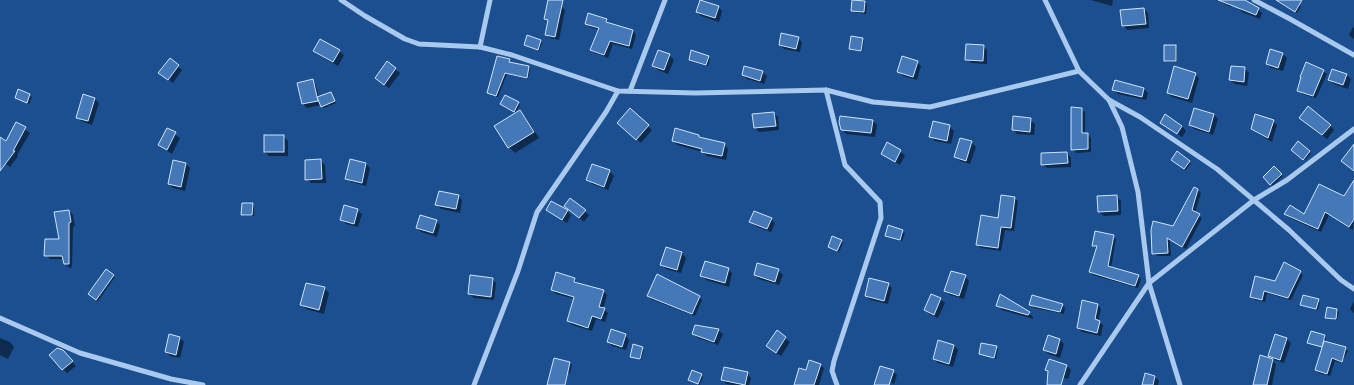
<svg xmlns="http://www.w3.org/2000/svg" width="1354" height="385" viewBox="0 0 1354 385" font-family="'Exo 2',sans-serif">
<rect width="100%" height="100%" fill="#1b4f8f"/>
<g fill="#0007">
<polygon points="1091,0 1113,0 1112,6"/>
<polygon points="1217,0 1234,0 1231,7"/>
<polygon points="1240,0 1258,9 1262,13 1260,19 1242,12 1238,8"/>
<polygon points="1283,0 1293,0 1301,6 1297,13 1283,4"/>
<polygon points="865,2 867,4 866,14 854,12 852,11"/>
<polygon points="561,6 565,10 559,40 550,38 546,34 549,22 545,19"/>
<polygon points="718,7 722,11 719,22 701,16 697,12"/>
<polygon points="1144,9 1148,13 1149,28 1127,30 1123,25"/>
<polygon points="589,15 607,20 610,25 633,31 636,35 632,49 613,44 608,58 595,53 591,50 599,30 590,27 587,23"/>
<polygon points="1353,27 1354,28 1354,39 1349,35"/>
<polygon points="798,38 802,42 800,52 784,49 780,45"/>
<polygon points="862,39 864,41 862,52 852,50 850,48"/>
<polygon points="540,41 542,43 539,51 525,45"/>
<polygon points="983,46 987,50 987,64 971,63 967,59"/>
<polygon points="1175,46 1177,48 1177,62 1167,62 1166,60"/>
<polygon points="315,51 339,51 344,55 338,66 319,55"/>
<polygon points="692,52 709,57 710,59 708,66 692,62 690,60"/>
<polygon points="1282,54 1287,58 1283,71 1271,68 1267,64"/>
<polygon points="669,55 674,60 668,74 658,70 653,66"/>
<polygon points="170,60 182,70 173,83 160,73"/>
<polygon points="509,60 510,63 529,68 530,69 528,79 507,74 498,97 491,95 489,93"/>
<polygon points="917,62 921,66 917,80 903,76 899,72"/>
<polygon points="395,69 400,73 389,88 381,82"/>
<polygon points="1245,69 1249,73 1247,86 1235,84 1230,80"/>
<polygon points="1333,70 1347,75 1351,79 1348,89 1334,84 1329,80"/>
<polygon points="1323,71 1327,74 1316,98 1302,94 1298,90"/>
<polygon points="762,72 767,76 764,84 747,79 743,75"/>
<polygon points="1195,74 1199,78 1192,103 1172,97 1168,93"/>
<polygon points="312,81 316,85 319,98 331,93 336,103 324,108 321,105 307,108 303,104"/>
<polygon points="1113,89 1144,89 1148,93 1146,100 1118,94"/>
<polygon points="19,91 32,97 29,104 16,98"/>
<polygon points="95,99 99,103 92,125 81,121 77,117"/>
<polygon points="518,103 520,105 516,112 501,104"/>
<polygon points="1081,109 1085,112 1085,134 1088,134 1091,138 1091,152 1076,153 1073,149"/>
<polygon points="1195,109 1214,115 1218,119 1213,135 1194,129 1190,125"/>
<polygon points="630,110 652,130 641,143 623,127"/>
<polygon points="520,111 526,118 539,138 515,153 509,147"/>
<polygon points="774,113 778,117 779,130 759,132 755,128"/>
<polygon points="1030,120 1035,124 1034,135 1017,134 1013,129"/>
<polygon points="873,121 877,125 875,137 846,134 842,129"/>
<polygon points="1273,121 1277,125 1272,142 1257,133 1252,129"/>
<polygon points="1305,122 1330,125 1334,130 1327,139"/>
<polygon points="934,123 950,127 954,131 951,144 935,141 931,136"/>
<polygon points="17,124 30,133 17,155 18,156 10,167 0,159 0,145 6,143"/>
<polygon points="1182,126 1186,131 1182,137 1166,127"/>
<polygon points="167,129 180,138 172,154 159,145"/>
<polygon points="699,136 702,139 724,144 728,149 726,160 707,156 703,152 677,145 673,140"/>
<polygon points="284,137 288,141 288,156 269,156 265,152"/>
<polygon points="971,142 976,147 970,164 960,161 956,157"/>
<polygon points="1298,143 1311,154 1305,160 1293,150"/>
<polygon points="888,144 905,155 900,165 882,153"/>
<polygon points="1067,153 1071,158 1071,167 1047,168 1042,164"/>
<polygon points="351,160 366,164 370,168 366,186 351,182 347,178"/>
<polygon points="321,161 325,165 326,183 311,183 307,179"/>
<polygon points="1174,162 1189,162 1191,163 1186,170"/>
<polygon points="186,164 190,168 185,191 173,188 169,184"/>
<polygon points="593,165 610,172 614,176 608,190 592,184 587,179"/>
<polygon points="1274,167 1283,176 1273,186 1264,177"/>
<polygon points="1197,190 1201,193 1195,213 1202,218 1186,249 1170,240 1171,256 1157,256 1153,253 1174,227"/>
<polygon points="1354,193 1353,230 1329,215 1321,232 1290,218 1286,214 1304,216"/>
<polygon points="458,196 462,200 460,213 441,209 437,205"/>
<polygon points="1116,196 1121,201 1121,215 1104,216 1099,212"/>
<polygon points="1014,198 1018,201 1014,231 1005,230 1001,251 981,248 977,244 999,220"/>
<polygon points="570,200 589,215 584,222 570,210"/>
<polygon points="252,205 254,206 254,216 244,216 243,214"/>
<polygon points="357,210 362,214 358,227 346,224 342,220"/>
<polygon points="547,210 567,211 571,215 567,223"/>
<polygon points="69,211 73,215 75,226 73,227 72,267 69,268 65,263 64,259 50,259 46,255 60,240"/>
<polygon points="771,219 775,223 771,232 755,226 751,222"/>
<polygon points="436,221 440,225 437,237 421,232 417,228"/>
<polygon points="889,227 905,233 902,241 887,235"/>
<polygon points="1113,236 1116,239 1111,268 1138,276 1141,279 1138,288 1093,275 1090,272 1097,248 1094,245"/>
<polygon points="841,241 843,243 839,252 831,248"/>
<polygon points="667,248 682,253 686,258 681,273 666,269 661,264"/>
<polygon points="728,269 732,273 729,287 706,280 702,276"/>
<polygon points="778,270 783,275 779,285 759,279 755,275"/>
<polygon points="1300,272 1303,275 1291,300 1267,293 1265,302 1255,300 1252,296"/>
<polygon points="113,276 115,277 98,301 91,296"/>
<polygon points="965,276 969,281 964,299 950,295 946,291"/>
<polygon points="492,279 496,283 494,300 474,298 469,294"/>
<polygon points="574,279 578,284 603,291 607,295 603,309 608,313 605,322 596,319 592,331 572,325 568,321 575,299 556,294 552,290"/>
<polygon points="888,284 892,288 888,304 871,300 866,296"/>
<polygon points="324,288 329,293 324,314 306,309 302,305"/>
<polygon points="648,296 699,297 702,300 695,316 651,299"/>
<polygon points="1304,296 1320,302 1318,310 1301,304"/>
<polygon points="940,299 945,303 938,318 929,314 925,310"/>
<polygon points="1354,301 1354,313 1350,309"/>
<polygon points="998,305 1029,313 1033,317 1033,319 1002,310"/>
<polygon points="1031,305 1062,305 1065,308 1064,314 1034,308"/>
<polygon points="1098,305 1101,309 1098,321 1103,325 1101,336 1082,332 1078,328"/>
<polygon points="1337,310 1339,312 1337,320 1326,317"/>
<polygon points="718,330 723,334 718,345 698,338 693,333"/>
<polygon points="777,332 790,342 781,356 772,350"/>
<polygon points="625,335 629,340 626,350 612,346 608,342"/>
<polygon points="1276,336 1287,339 1291,343 1284,363 1274,360 1270,356"/>
<polygon points="1325,336 1326,338 1325,342 1344,348 1348,351 1341,363 1335,361 1330,376 1319,373 1316,370 1323,348 1309,342"/>
<polygon points="0,338 10,342 14,347 8,359 0,355"/>
<polygon points="180,338 184,342 180,358 170,356 166,352"/>
<polygon points="1060,340 1064,344 1060,358 1049,354 1044,350"/>
<polygon points="954,346 958,350 953,367 938,363 934,359"/>
<polygon points="996,347 998,349 996,359 980,354"/>
<polygon points="642,348 644,350 641,360 631,356"/>
<polygon points="63,352 76,366 67,373 63,369"/>
<polygon points="1272,360 1276,364 1272,385 1254,385"/>
<polygon points="570,363 572,365 570,373 555,370"/>
<polygon points="820,365 824,368 819,385 790,385 795,385 806,371"/>
<polygon points="1067,366 1071,370 1068,379 1051,374"/>
<polygon points="893,372 897,375 894,384 890,382 889,385 876,385"/>
<polygon points="747,373 751,378 749,385 732,385 726,384 722,379"/>
<polygon points="701,375 703,376 700,385 691,381"/>
<polygon points="1146,375 1155,377 1159,381 1158,385 1144,385"/>
</g>
<g fill="#4478b7" stroke="#cfe3fa">
<polygon points="548,0 563,0 555,37 545,35 548,20 544,19"/>
<polygon points="700,0 719,6 715,18 696,12"/>
<polygon points="852,0 865,1 864,12 851,11"/>
<polygon points="1218,0 1245,0 1259,8 1256,15"/>
<polygon points="1276,0 1302,0 1295,12"/>
<polygon points="1144,8 1146,24 1122,26 1120,10"/>
<polygon points="588,13 607,19 606,22 633,30 629,46 610,41 604,55 590,50 599,28 585,24"/>
<polygon points="781,33 799,37 796,49 779,45"/>
<polygon points="527,35 541,40 538,50 524,45"/>
<polygon points="851,36 863,38 861,51 849,49"/>
<polygon points="320,39 340,50 333,62 313,51"/>
<polygon points="966,44 984,45 983,61 965,60"/>
<rect x="1164" y="45" width="12" height="16"/>
<polygon points="1270,49 1283,53 1278,68 1266,64"/>
<polygon points="658,50 670,54 664,70 652,66"/>
<polygon points="691,50 709,56 706,65 689,60"/>
<polygon points="497,56 510,59 509,62 529,66 527,78 505,73 496,96 487,93"/>
<polygon points="902,56 918,61 913,77 897,72"/>
<polygon points="170,58 179,65 168,80 158,73"/>
<polygon points="387,61 396,68 384,85 375,78"/>
<polygon points="1306,62 1324,70 1313,96 1297,91 1301,77 1300,77"/>
<polygon points="744,66 763,71 760,81 742,75"/>
<polygon points="1174,66 1196,73 1188,99 1167,93"/>
<polygon points="1231,66 1245,67 1244,82 1229,80"/>
<polygon points="1332,69 1347,74 1343,85 1328,80"/>
<polygon points="313,79 318,101 302,104 297,83"/>
<polygon points="1115,80 1144,88 1142,97 1112,90"/>
<polygon points="18,89 30,94 27,103 15,98"/>
<polygon points="331,92 335,101 321,107 317,97"/>
<polygon points="83,94 95,98 88,121 76,118"/>
<polygon points="505,95 519,102 514,112 500,104"/>
<polygon points="1308,106 1331,125 1322,135 1299,118"/>
<polygon points="1071,107 1082,108 1082,133 1088,133 1088,149 1071,150"/>
<polygon points="630,108 649,125 636,140 617,123"/>
<polygon points="1194,108 1214,114 1209,132 1189,125"/>
<polygon points="520,110 534,132 508,148 494,126"/>
<polygon points="774,112 776,126 754,128 752,114"/>
<polygon points="1165,114 1182,126 1177,134 1160,123"/>
<polygon points="1255,114 1274,120 1268,138 1251,129"/>
<polygon points="840,116 873,120 871,133 841,130 839,122"/>
<polygon points="1013,116 1031,118 1030,132 1012,130"/>
<polygon points="933,121 950,125 947,141 929,137"/>
<polygon points="16,122 26,127 13,151 15,151 0,171 0,137 6,141"/>
<polygon points="167,128 176,132 167,150 158,145"/>
<polygon points="675,128 699,135 699,137 725,143 722,156 701,152 702,149 672,141"/>
<rect x="264" y="135" width="20" height="17"/>
<polygon points="960,138 972,141 966,161 954,157"/>
<polygon points="1298,141 1310,151 1303,160 1291,150"/>
<polygon points="887,142 901,150 895,162 881,154"/>
<polygon points="1354,144 1354,171 1341,161"/>
<polygon points="1177,151 1190,161 1184,169 1171,160"/>
<polygon points="1067,152 1068,163 1041,165 1041,153"/>
<polygon points="321,159 322,179 305,180 305,160"/>
<polygon points="350,159 366,163 362,183 345,179"/>
<polygon points="173,160 186,163 181,187 168,184"/>
<polygon points="592,164 610,170 604,187 586,180"/>
<polygon points="1274,166 1282,174 1270,185 1263,177"/>
<polygon points="1354,180 1354,219 1349,227 1325,212 1318,229 1284,214 1290,205 1304,214 1319,184 1344,196"/>
<polygon points="1194,187 1198,189 1192,210 1200,214 1182,247 1167,238 1168,253 1152,254 1151,230 1153,221 1173,226"/>
<polygon points="439,191 459,195 456,209 435,205"/>
<polygon points="1001,195 1015,197 1011,228 1001,227 998,248 976,245 981,215 998,218"/>
<polygon points="1117,195 1118,211 1098,212 1097,196"/>
<polygon points="570,198 586,210 579,218 564,206"/>
<polygon points="551,201 568,210 562,220 546,210"/>
<polygon points="242,203 253,203 252,215 241,215"/>
<polygon points="344,205 358,209 354,224 340,220"/>
<polygon points="69,210 71,222 69,223 69,264 64,264 62,256 44,256 45,239 59,239 54,212"/>
<polygon points="754,211 772,218 767,229 749,222"/>
<polygon points="420,215 437,220 433,233 416,228"/>
<polygon points="888,225 903,230 900,240 885,236"/>
<polygon points="1095,231 1114,235 1108,266 1139,275 1135,286 1089,272 1097,246 1092,246"/>
<polygon points="832,236 842,240 837,251 828,247"/>
<polygon points="666,247 682,252 677,270 660,265"/>
<polygon points="705,261 729,268 725,283 700,276"/>
<polygon points="1284,262 1301,271 1288,298 1264,291 1262,300 1250,297 1255,276 1275,281"/>
<polygon points="757,263 779,269 775,282 754,275"/>
<polygon points="106,269 114,275 96,300 88,294"/>
<polygon points="951,271 966,275 959,296 944,291"/>
<polygon points="556,272 575,278 574,282 604,290 599,307 605,308 601,319 592,316 588,328 567,321 574,297 551,290"/>
<polygon points="657,274 700,296 692,314 647,296"/>
<polygon points="470,275 493,278 491,297 468,294"/>
<polygon points="869,278 889,283 884,301 865,296"/>
<polygon points="306,283 325,287 319,310 300,305"/>
<polygon points="931,294 941,298 934,315 924,310"/>
<polygon points="1000,294 1030,312 1028,315 996,306"/>
<polygon points="1032,295 1063,304 1060,312 1029,305"/>
<polygon points="1303,295 1319,299 1316,309 1300,305"/>
<polygon points="1082,300 1098,304 1095,319 1100,321 1097,333 1077,328"/>
<polygon points="1327,307 1337,309 1336,319 1325,318"/>
<polygon points="695,325 719,329 714,342 692,334"/>
<polygon points="611,329 626,334 622,347 607,342"/>
<polygon points="777,330 786,337 776,353 766,346"/>
<polygon points="1311,331 1325,335 1322,347 1307,343"/>
<polygon points="169,334 180,337 176,355 165,352"/>
<polygon points="1275,334 1287,338 1280,360 1268,356"/>
<polygon points="1048,335 1060,339 1056,354 1043,350"/>
<polygon points="938,340 954,345 949,364 933,359"/>
<polygon points="1324,341 1346,347 1342,362 1332,358 1327,374 1315,370"/>
<polygon points="981,343 997,346 994,358 979,354"/>
<polygon points="633,344 643,347 640,359 630,357"/>
<polygon points="57,348 63,350 73,361 62,370 49,355"/>
<polygon points="1260,355 1273,359 1267,385 1253,385"/>
<polygon points="554,358 570,362 565,385 547,385"/>
<polygon points="1049,359 1067,365 1061,385 1047,385 1048,371 1045,370"/>
<polygon points="809,360 821,364 814,385 794,385 799,368 806,370"/>
<polygon points="880,366 894,370 889,385 874,385"/>
<polygon points="724,367 748,372 745,385 721,380"/>
<polygon points="692,370 702,374 698,384 688,380"/>
<polygon points="1145,373 1155,376 1153,385 1142,385"/>
</g>
<g fill="none" stroke-linecap="round" stroke-linejoin="round">
<g stroke="#a9c9ee" stroke-width="5">
<polyline points="341,0 365,16 405,39 419,44 480,47 512,55 618,91 695,93 826,90 873,102 930,107 1079,71"/>
<polyline points="1045,0 1079,71 1109,100 1122,127 1138,192 1149,283 1180,385"/>
<polyline points="1254,0 1290,19 1354,55"/>
<polyline points="480,47 490,0"/>
<polyline points="826,90 845,165 880,202 881,218 834,361 832,371 837,385"/>
<polyline points="630,91 665,0"/>
<polyline points="1109,100 1140,117 1217,169 1289,230 1341,280 1354,289"/>
<polyline points="0,318 80,353 171,379 203,385"/>
<polyline points="474,385 518,271 537,212 606,112 618,91"/>
<polyline points="1080,385 1149,283 1254,200 1287,180 1354,129"/>
</g>
</g>
</svg>
